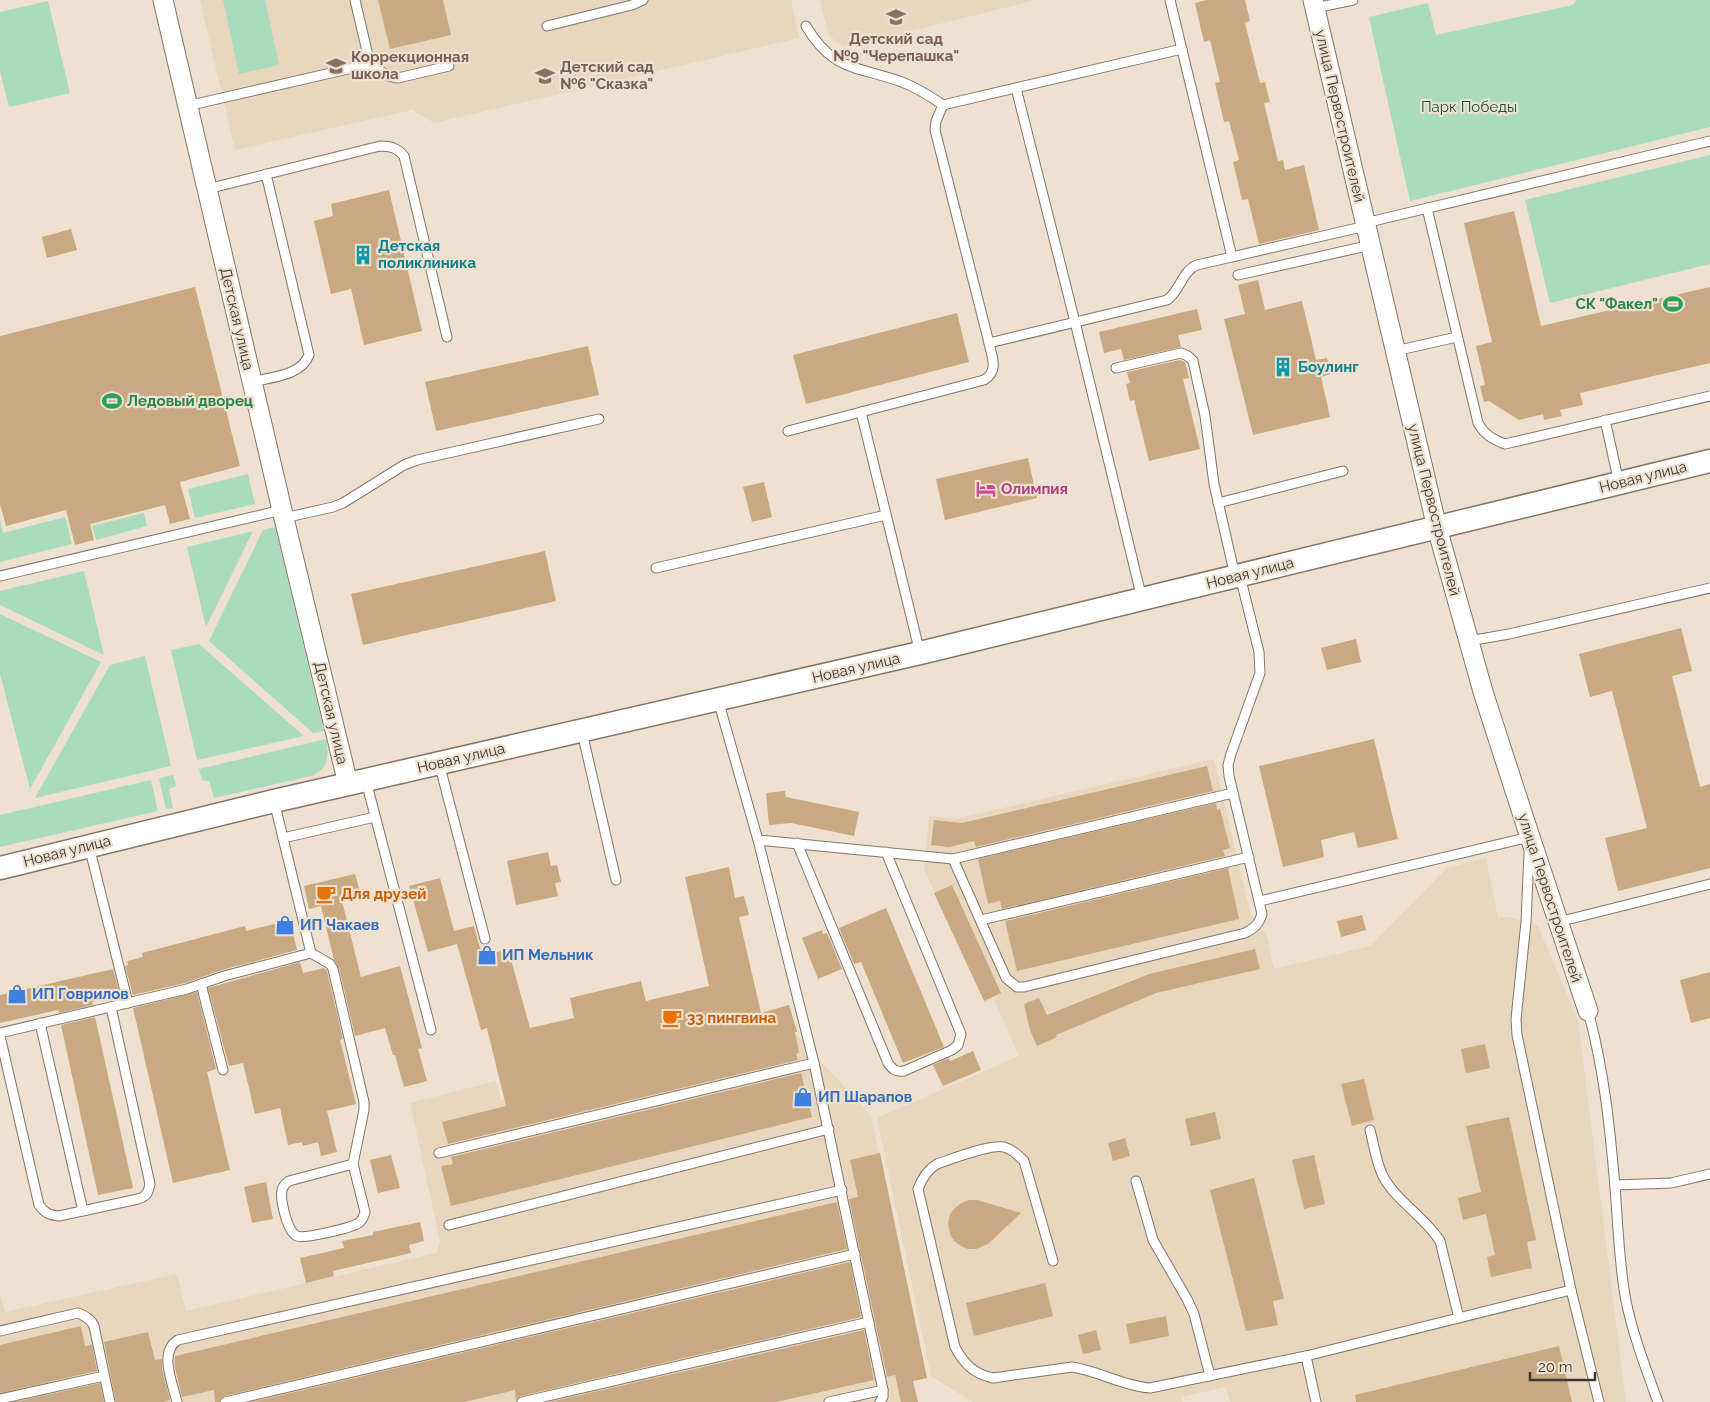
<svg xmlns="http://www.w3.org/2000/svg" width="1710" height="1402" viewBox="0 0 1710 1402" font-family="Raleway,sans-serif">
<rect width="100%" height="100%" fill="#eee1d0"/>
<g fill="#e8d6bf">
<polygon points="200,0 791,0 799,38 434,123 412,110 235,150"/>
<polygon points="820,0 1036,0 854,45 843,45 836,42 828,33"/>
<polygon points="1214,759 1250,912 1267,936 1274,969 1370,946 1447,868 1486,858 1498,918 1510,917 1538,926 1578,1020 1626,1402 1230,1402 1226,1387 1181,1397 1182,1402 973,1402 931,1376 877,1118 1019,1056 994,999 985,1003 924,869 929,816 956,819"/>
<polygon points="772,1031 795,1033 871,1116 927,1378 913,1381 918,1402 0,1402 0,1293 5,1312 177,1274 186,1311 436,1253 440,1241 410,1103 496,1081 501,1100"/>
</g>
<g fill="#abdbbd">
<polygon points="223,0 265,0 279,65 239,74"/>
<polygon points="1577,0 1710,0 1710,127 1410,201 1369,17 1428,3 1436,35 1573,5"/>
<polygon points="48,1 70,93 9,107 0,72 0,12"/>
<polygon points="1710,155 1710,264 1550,303 1525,200"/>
<polygon points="248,474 255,504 195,518 188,489"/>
<polygon points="144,513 147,526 96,540 92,526"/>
<polygon points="65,517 72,544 0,562 0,520 3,533"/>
<polygon points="275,527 324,731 313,733 209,641 263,530"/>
<polygon points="254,531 253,531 206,627 187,547"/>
<polygon points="84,571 104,655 0,605 0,591"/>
<polygon points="0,614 101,662 30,789 0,674"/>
<polygon points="199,644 304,736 197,760 171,650"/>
<polygon points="145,656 171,766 35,798 110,665"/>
<path d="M326 739C329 756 329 769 311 776L214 798 209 781 202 780 199 769Z"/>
<polygon points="173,775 176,786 169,789 173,808 166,809 159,778"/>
<polygon points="151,780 158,811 0,847 0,815"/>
</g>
<g fill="#c9a981">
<polygon points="378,0 443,0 451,35 390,49"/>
<polygon points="1207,0 1245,0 1250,21 1245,23 1260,83 1265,82 1270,102 1264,103 1278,161 1283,160 1285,170 1304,165 1319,230 1259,244 1248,199 1242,200 1233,162 1239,160 1229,121 1224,122 1215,83 1220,82 1210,40 1204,42 1195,3"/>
<polygon points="389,190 422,331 364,345 351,289 331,294 314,221 333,216 331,204"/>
<polygon points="1514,211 1541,326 1710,287 1710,363 1580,393 1583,405 1560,410 1562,416 1544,420 1543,414 1519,420 1489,401 1484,402 1480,386 1485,385 1476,346 1492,342 1464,223"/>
<polygon points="71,229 77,250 47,258 42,237"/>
<polygon points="1258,280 1265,310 1302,301 1316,360 1327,358 1331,374 1321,377 1330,417 1253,435 1224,319 1245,314 1238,285"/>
<polygon points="195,287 240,466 180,482 190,519 170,524 165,505 90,524 94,540 75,545 66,510 6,526 0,504 0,336"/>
<polygon points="1197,309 1202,330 1178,335 1181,347 1124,360 1121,349 1104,353 1099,332"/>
<polygon points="957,313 969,362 806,404 793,355"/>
<polygon points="588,346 599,395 436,431 425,382"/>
<polygon points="1180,360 1185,362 1189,378 1183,379 1200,449 1149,461 1134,400 1130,401 1126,384 1130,383 1127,372"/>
<polygon points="1028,458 1037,498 945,520 936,479"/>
<polygon points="764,482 772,517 752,522 743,487"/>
<polygon points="545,551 556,601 363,645 351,594"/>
<polygon points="1681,628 1692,671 1672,676 1700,787 1710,784 1710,868 1618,891 1605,838 1647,828 1612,691 1590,697 1579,654"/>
<polygon points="1356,639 1361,662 1327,670 1321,648"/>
<polygon points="1374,739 1398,839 1358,848 1354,832 1321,840 1324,857 1283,867 1259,766"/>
<polygon points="1207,766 1213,791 976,847 974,841 949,847 931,845 934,820 962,823"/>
<polygon points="785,791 786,797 859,812 854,836 791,823 769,825 766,793"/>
<polygon points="1216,803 1217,810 1220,809 1230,848 1223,850 1225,856 1002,909 1000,901 988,904 978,859"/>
<polygon points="548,852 551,866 557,865 561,882 555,883 558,896 516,905 507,861"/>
<polygon points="729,867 735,898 744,896 749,915 739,917 761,1013 789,1005 797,1032 795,1032 799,1053 796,1054 798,1060 448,1144 442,1122 506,1106 487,1028 481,1030 457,944 428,952 409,886 440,878 454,931 474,926 482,956 508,949 530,1028 574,1018 570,998 641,981 646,1001 709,986 685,877"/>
<polygon points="1228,868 1239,919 1017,971 1005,921"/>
<polygon points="355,874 361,896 342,901 361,977 400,966 422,1048 418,1049 427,1081 404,1087 395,1055 393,1055 385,1028 355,1036 339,968 334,960 321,906 309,909 304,886"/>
<polygon points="952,885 1001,993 984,1001 934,893"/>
<polygon points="886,908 944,1047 903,1063 861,962 854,964 839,928"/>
<polygon points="1362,915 1366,930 1341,937 1337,921"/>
<polygon points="290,920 297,950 222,970 185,983 133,995 125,966 128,965 127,961 143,957 142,953 245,926 246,931"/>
<polygon points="822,930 823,934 827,933 842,969 818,979 802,938"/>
<polygon points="1255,949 1260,969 1156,993 1056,1035 1057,1037 1037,1046 1030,1030 1024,1004 1039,998 1047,1015 1149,974"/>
<polygon points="300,962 303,973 324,968 327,971 343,1039 340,1040 356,1104 327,1111 337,1152 321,1156 318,1142 303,1146 302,1142 288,1145 280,1108 255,1114 243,1063 229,1066 208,988"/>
<polygon points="113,969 120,995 92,1002 93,1005 59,1013 58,1010 0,1023 0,995"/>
<polygon points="1710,972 1710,1018 1691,1023 1680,980"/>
<polygon points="197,992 216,1069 207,1072 230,1170 173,1183 133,1008"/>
<polygon points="95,1017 133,1188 98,1195 61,1025"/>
<polygon points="1485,1044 1490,1068 1466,1073 1461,1049"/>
<polygon points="973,1051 981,1070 943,1086 933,1065 949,1058 950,1061"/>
<polygon points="801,1073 812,1117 451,1206 441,1166 453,1164 451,1157"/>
<polygon points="1364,1079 1374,1120 1352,1126 1341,1084"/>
<polygon points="1215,1112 1221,1139 1191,1146 1185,1119"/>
<polygon points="1509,1117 1536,1240 1527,1242 1532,1268 1491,1277 1487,1257 1495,1255 1486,1214 1463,1220 1458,1198 1481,1192 1466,1126"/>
<polygon points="1125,1138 1130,1156 1113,1161 1108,1143"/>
<polygon points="880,1153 927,1378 913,1381 918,1402 901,1402 895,1375 887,1377 849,1199 858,1197 850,1160"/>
<polygon points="391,1155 400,1188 378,1193 370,1160"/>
<polygon points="1314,1155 1325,1204 1304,1209 1292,1160"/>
<polygon points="1254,1178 1284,1299 1273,1301 1278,1325 1246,1331 1210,1190"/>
<polygon points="266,1182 273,1219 252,1223 244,1187"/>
<polygon points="969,1200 977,1200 1021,1213 988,1244 976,1249 968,1249 961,1246 954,1241 950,1234 948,1222 950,1214 955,1208 961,1203"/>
<polygon points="837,1202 847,1249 224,1396 220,1398 219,1402 215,1402 214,1390 182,1397 175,1368 175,1356"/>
<polygon points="420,1222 424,1241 409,1245 411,1253 333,1271 334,1276 306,1283 300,1258 344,1248 342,1241 373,1235 373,1232"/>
<polygon points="850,1262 861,1317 521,1396 517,1398 516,1402 515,1390 464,1402 252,1402"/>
<polygon points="1045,1283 1053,1316 974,1336 966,1303"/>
<polygon points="1166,1316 1169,1336 1130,1344 1126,1324"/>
<polygon points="81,1326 85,1346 92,1345 97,1371 0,1393 0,1345"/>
<polygon points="864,1330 874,1380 776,1402 550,1402"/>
<polygon points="1096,1330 1101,1350 1083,1354 1078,1335"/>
<polygon points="148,1332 155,1360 162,1359 162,1370 170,1400 163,1402 116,1402 104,1342"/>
<polygon points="1559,1346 1572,1402 1356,1402 1355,1395"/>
<polygon points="100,1383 104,1402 15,1402"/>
</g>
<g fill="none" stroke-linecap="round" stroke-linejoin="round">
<defs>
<g id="service">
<polyline points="355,0 370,64 388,76 398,78 449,66"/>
<polyline points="1170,0 1232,257"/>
<polyline points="1315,8 1353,0"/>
<polyline points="547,26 632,5 643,0"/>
<path d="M806 26C833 72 858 66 902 82 917 88 930 96 943 105L1182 49"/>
<polyline points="1016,88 1075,322 1142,599"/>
<polyline points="187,106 370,64"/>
<path d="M207 189 380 146C391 146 397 148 404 156L447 337"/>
<path d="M1427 208 1478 423C1485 435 1492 439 1505 444L1710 396"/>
<polyline points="1365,223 1710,141"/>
<polyline points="1238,275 1371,245"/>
<path d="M989 343 1167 300C1180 291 1182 271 1197 265L1366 226"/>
<polyline points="1395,351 1457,337"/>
<polyline points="1116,368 1181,353 1188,356 1193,361 1205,416 1214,484 1235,576"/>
<path d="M252 382C271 377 301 376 309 355L266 174"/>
<polyline points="861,412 920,653"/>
<polyline points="1605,420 1619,483"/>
<path d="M788 431 984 380C999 371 992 357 989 343L935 130 936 121 943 105"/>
<polyline points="1218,503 1343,471"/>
<polyline points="284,518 333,507 343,503 404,465 417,460 599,419"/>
<polyline points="656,568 886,515"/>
<polyline points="0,576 282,510"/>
<polyline points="1469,641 1509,634 1710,588"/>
<polyline points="718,700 758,840 953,859 1233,793"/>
<polyline points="582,732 616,880"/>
<polyline points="439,763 485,939"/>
<polyline points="366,781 431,1030"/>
<path d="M274 801 311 953 330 964 333 969 364 1102V1110L353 1164 365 1212C364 1216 363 1219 360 1222 353 1228 304 1239 297 1236 287 1232 280 1199 282 1190 283 1186 286 1183 289 1181L353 1164"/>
<polyline points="283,838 375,817"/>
<polyline points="758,840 814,1063 883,1390 883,1397 880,1402"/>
<path d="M797 843 888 1063C893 1070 896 1072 904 1071L952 1050 958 1045 961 1034 886 852"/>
<polyline points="89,846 128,1003"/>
<polyline points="1529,853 1526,922 1516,1019 1517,1035 1571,1290 1599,1402"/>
<path d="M953 859 1006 978 1017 987H1024L1245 933C1255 928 1259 924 1262 914L1229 776 1228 765 1231 754 1260 673 1259 652 1240 576"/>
<polyline points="1260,901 1530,837 1530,840"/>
<polyline points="981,920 1249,857"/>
<polyline points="1558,922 1710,884"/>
<polyline points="201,984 223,1070"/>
<path d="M1588 1011C1604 1069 1610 1128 1615 1187 1618 1225 1619 1264 1626 1301 1633 1335 1646 1369 1658 1402"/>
<polyline points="40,1023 83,1211"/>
<polyline points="0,1033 187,989 224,976 311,953"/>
<path d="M0 1036 39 1205C45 1213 49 1215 59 1216L138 1199C147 1196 148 1193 150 1184L111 1007"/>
<path d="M1370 1130C1374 1145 1376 1162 1383 1176 1395 1200 1425 1217 1440 1241L1459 1318"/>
<polyline points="439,1153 814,1063"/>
<polyline points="1136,1181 1153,1240 1187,1299 1194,1314 1210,1376"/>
<polyline points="1615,1185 1671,1183 1710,1174"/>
<polyline points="449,1225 829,1129"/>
<path d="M1053 1261 1024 1161C1018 1155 1012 1149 1004 1147 990 1144 952 1159 937 1164 927 1170 922 1178 918 1189L955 1347C964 1364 974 1374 993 1378L1072 1367C1099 1371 1123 1386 1150 1388L1306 1356 1571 1290"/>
<path d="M0 1331 78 1313C85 1316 91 1319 94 1326L110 1402"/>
<polyline points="1306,1356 1316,1402"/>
<polyline points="0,1399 104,1376"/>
<path d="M177 1402C173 1384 158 1352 178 1340L842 1190"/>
<polyline points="225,1402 855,1254"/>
<polyline points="522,1402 869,1322"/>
<polyline points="829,1402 883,1390"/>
</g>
<g id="minor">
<polyline points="163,0 282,510 348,784"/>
<polyline points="1313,0 1437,528 1484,695 1530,837 1588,1011"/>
</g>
<polyline id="tertiary" points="0,868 274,801 920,653 1710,461"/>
</defs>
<use href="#service" stroke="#827667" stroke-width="11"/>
<use href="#minor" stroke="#827667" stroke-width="21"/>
<use href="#tertiary" stroke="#827667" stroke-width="25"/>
<use href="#service" stroke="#fff" stroke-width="9"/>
<use href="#minor" stroke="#fff" stroke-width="19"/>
<use href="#tertiary" stroke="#fff" stroke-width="22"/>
</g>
<defs>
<symbol id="school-bare" viewBox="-9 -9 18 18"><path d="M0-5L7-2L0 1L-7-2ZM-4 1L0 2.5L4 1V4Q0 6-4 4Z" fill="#8d6e63" stroke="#eee1d0" stroke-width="2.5" paint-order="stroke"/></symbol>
<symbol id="building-bare" viewBox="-9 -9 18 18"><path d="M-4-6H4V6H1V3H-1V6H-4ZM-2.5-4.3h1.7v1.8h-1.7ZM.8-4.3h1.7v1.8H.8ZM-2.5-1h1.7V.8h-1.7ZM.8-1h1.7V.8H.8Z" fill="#0f9aa8" stroke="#eee1d0" stroke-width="2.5" paint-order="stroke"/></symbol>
<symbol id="stadium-bare" viewBox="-9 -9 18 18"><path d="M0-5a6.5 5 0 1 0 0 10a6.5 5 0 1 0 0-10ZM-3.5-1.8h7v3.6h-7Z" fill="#2e9e5b" stroke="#eee1d0" stroke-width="2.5" paint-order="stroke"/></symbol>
<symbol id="hotel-bare" viewBox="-9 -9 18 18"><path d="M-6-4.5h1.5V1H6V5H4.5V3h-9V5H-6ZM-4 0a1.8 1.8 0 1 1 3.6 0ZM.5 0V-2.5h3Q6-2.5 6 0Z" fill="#d1479c" stroke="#eee1d0" stroke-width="2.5" paint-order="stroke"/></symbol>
<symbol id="cafe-bare" viewBox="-9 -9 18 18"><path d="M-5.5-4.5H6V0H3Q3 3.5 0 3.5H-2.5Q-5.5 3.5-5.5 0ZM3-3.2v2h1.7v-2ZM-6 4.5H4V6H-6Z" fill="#e8710a" stroke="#eee1d0" stroke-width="2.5" paint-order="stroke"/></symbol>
<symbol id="shop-bare" viewBox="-9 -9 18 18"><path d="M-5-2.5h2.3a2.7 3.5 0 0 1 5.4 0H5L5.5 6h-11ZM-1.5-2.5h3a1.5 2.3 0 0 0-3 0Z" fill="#3f7fe0" stroke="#eee1d0" stroke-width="2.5" paint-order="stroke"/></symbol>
</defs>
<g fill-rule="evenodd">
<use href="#school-bare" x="882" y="3" width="28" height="28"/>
<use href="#school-bare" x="322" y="52" width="28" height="28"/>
<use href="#school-bare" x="531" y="62" width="28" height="28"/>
<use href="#building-bare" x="349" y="241" width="28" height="28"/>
<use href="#stadium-bare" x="1659" y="290" width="28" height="28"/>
<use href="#building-bare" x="1269" y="353" width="28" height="28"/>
<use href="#stadium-bare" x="98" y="387" width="28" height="28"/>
<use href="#hotel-bare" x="972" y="475" width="28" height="28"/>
<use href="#cafe-bare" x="312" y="880" width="28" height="28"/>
<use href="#shop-bare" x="271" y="911" width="28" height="28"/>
<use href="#shop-bare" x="473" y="941" width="28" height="28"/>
<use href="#shop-bare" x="3" y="980" width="28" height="28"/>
<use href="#cafe-bare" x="658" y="1004" width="28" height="28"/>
<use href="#shop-bare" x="789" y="1083" width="28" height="28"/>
</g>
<g text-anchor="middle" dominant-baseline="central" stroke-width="4.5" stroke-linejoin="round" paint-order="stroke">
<g font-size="15" font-weight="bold" fill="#785e54" stroke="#eee1d0" text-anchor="start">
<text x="896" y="39" text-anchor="middle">Детский сад<tspan x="896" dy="17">№9 "Черепашка"</tspan></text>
<text x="351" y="57">Коррекционная<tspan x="351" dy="17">школа</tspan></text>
<text x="560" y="67">Детский сад<tspan x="560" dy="17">№6 "Сказка"</tspan></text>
</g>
<g font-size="15" fill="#1a5235" stroke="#eee1d0">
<text x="1469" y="107">Парк Победы</text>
</g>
<g font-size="15" fill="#3d3831" stroke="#eee1d0">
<text transform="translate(1340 116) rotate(77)">улица Первостроителей</text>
<text transform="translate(237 319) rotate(77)">Детская улица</text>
<text transform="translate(1643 477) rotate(-14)">Новая улица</text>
<text transform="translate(1434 510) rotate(76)">улица Первостроителей</text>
<text transform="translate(1250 573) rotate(-14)">Новая улица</text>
<text transform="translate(856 668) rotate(-13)">Новая улица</text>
<text transform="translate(331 713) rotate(77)">Детская улица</text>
<text transform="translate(461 758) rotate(-13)">Новая улица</text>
<text transform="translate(67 851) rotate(-14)">Новая улица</text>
<text transform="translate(1550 898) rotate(72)">улица Первостроителей</text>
</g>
<g font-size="15" font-weight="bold" fill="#0d838f" stroke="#eee1d0" text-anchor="start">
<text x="378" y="246">Детская<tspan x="378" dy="17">поликлиника</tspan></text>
<text x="1298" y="367">Боулинг</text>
</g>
<g font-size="15" font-weight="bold" fill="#27864d" stroke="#eee1d0" text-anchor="end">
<text x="1658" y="304">СК "Факел"</text>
<text x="127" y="401" text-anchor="start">Ледовый дворец</text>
</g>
<g font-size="15" font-weight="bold" fill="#b23c85" stroke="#eee1d0" text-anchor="start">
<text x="1001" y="489">Олимпия</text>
</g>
<g font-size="15" font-weight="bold" fill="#c56008" stroke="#eee1d0" text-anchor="start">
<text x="341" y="894">Для друзей</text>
<text x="687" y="1018">33 пингвина</text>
</g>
<g font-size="15" font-weight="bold" fill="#366cbe" stroke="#eee1d0" text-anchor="start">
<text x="300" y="925">ИП Чакаев</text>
<text x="502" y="955">ИП Мельник</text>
<text x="32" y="994">ИП Говрилов</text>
<text x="818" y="1097">ИП Шарапов</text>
</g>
</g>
<path d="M1530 1372v8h65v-8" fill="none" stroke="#3d3831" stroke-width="2.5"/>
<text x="1538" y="1372" font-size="15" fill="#3d3831" stroke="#eee1d0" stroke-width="4" paint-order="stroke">20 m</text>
</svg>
